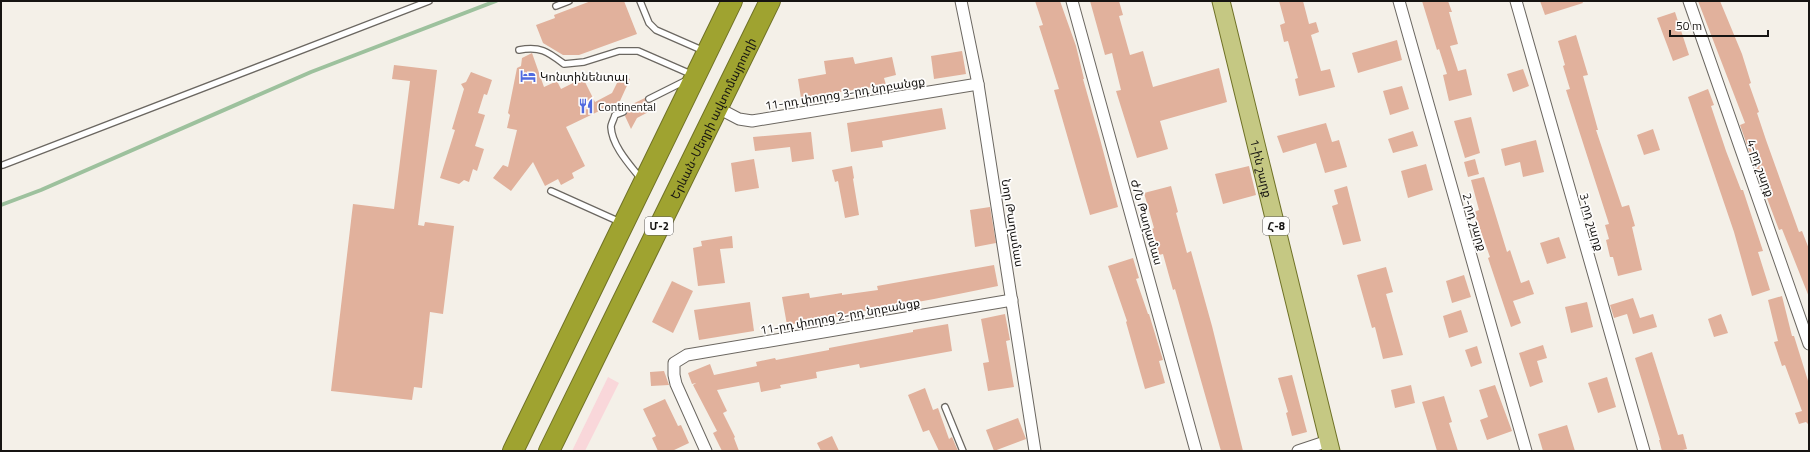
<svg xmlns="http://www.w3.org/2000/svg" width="1810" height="452" viewBox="0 0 1810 452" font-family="'Titillium Web','Noto Sans Armenian',sans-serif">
<rect width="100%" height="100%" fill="#f4f0e8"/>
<polygon fill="#f9d7da" points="608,377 619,383 585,451 572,451"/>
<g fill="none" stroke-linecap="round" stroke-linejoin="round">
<polyline stroke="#9dc19d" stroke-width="4" points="1,205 41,190 311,72 496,1"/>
</g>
<g fill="#e1b19c">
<polygon points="591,1 624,1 637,34 579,55 563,55 543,43 536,25 555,18 554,15"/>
<polygon points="1035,1 1060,1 1076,46 1084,79 1083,79 1100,139 1118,207 1090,215 1054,90 1059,89 1039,26 1043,25"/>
<polygon points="1090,1 1119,1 1123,15 1119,16 1130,55 1143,51 1153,87 1219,68 1227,102 1160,121 1168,149 1137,158 1116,91 1121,90 1112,53 1105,55"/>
<polygon points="1279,1 1303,1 1309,24 1316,22 1319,32 1311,35 1321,71 1330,69 1335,87 1299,96 1295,79 1298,78 1288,41 1284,42 1280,25 1285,23"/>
<polygon points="1422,1 1448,1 1452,12 1449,12 1458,44 1450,46 1458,71 1466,69 1472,95 1449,101 1443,75 1447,74 1439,49 1437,50"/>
<polygon points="1540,1 1582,1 1583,3 1545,15"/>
<polygon points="1698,1 1720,1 1742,54 1751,83 1749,84 1759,112 1757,113 1766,140 1799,232 1802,231 1809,249 1809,297 1782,229 1779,230 1747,145 1740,125 1745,123"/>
<polygon points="1675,12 1689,55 1673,61 1657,18"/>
<polygon points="1576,35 1588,75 1583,76 1598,130 1596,130 1622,207 1629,205 1635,226 1632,227 1642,270 1618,276 1613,257 1610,257 1606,240 1609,239 1605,225 1609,224 1566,90 1570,89 1563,66 1565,65 1558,41"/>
<polygon points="1397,40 1402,60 1358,73 1352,53"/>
<polygon points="962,51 966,74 934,79 931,56"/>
<polygon points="532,53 544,87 557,81 561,89 583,78 595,102 612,93 621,75 630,79 620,101 566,127 585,166 572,173 574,178 561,185 558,179 545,186 533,162 511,191 493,178 503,165 508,167 517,130 507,128 510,115 508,113 517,68 521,66 522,58"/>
<polygon points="853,57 855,64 892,57 896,75 884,78 886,85 801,98 798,79 826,74 824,61"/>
<polygon points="394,65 437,70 418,225 424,226 425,222 454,226 443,314 430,312 422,388 414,387 412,400 331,391 353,204 394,209 410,81 392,79"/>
<polygon points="1523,69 1529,86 1513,92 1507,74"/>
<polygon points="471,72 492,80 487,95 484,94 478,113 485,115 475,146 484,149 477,171 473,169 469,182 464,180 459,184 440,178 455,130 452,129 464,89 461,84 466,82"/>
<polygon points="1402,86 1409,109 1390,115 1383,91"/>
<polygon points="1708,89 1714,105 1711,106 1726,151 1741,190 1743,190 1763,251 1758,252 1770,290 1752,296 1734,232 1688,97"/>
<polygon points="645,98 646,102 651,103 654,109 637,118 631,129 625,116 627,111 624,108"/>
<polygon points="942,108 946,129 882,141 883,147 851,152 847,123"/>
<polygon points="1471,117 1480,153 1465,158 1454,121"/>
<polygon points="1326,123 1332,142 1339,140 1347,167 1325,173 1316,143 1283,153 1277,136"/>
<polygon points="1653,129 1660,150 1644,155 1637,135"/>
<polygon points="1413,131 1418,146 1393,153 1388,139"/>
<polygon points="811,132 814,159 792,162 790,147 755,151 753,137"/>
<polygon points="1536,140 1544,172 1523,177 1520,162 1505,166 1501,149"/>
<polygon points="754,159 759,188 735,192 731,163"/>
<polygon points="1475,159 1479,174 1468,177 1464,162"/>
<polygon points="1426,164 1433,190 1408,198 1401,171"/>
<polygon points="852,166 854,178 853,179 859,215 845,218 838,181 835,182 832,170"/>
<polygon points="1249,166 1256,195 1223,204 1215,174"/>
<polygon points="1484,177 1507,252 1510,250 1521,283 1529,280 1534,294 1513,301 1521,323 1511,327 1488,258 1490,257 1474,212 1479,210 1471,180"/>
<polygon points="1171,186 1178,212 1176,213 1187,253 1191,251 1212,326 1243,451 1221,451 1175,289 1173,290 1163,254 1159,255 1152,229 1154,228 1144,193"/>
<polygon points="1347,186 1361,241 1343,245 1332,206 1338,204 1334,190"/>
<polygon points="990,207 996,243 975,247 970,210"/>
<polygon points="732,236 733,248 720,249 725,283 698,286 693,248 702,246 701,241"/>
<polygon points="1559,237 1566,258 1547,264 1540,243"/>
<polygon points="1133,258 1139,278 1136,279 1148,314 1149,314 1163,360 1159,361 1165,383 1145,389 1126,322 1127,321 1108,266"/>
<polygon points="994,265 998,286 934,299 912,303 911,301 876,308 876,309 845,314 846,315 787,325 782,297 809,293 810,298 842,293 842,295 878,290 877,286"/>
<polygon points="1386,267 1393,292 1386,294 1403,355 1383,359 1375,327 1372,328 1357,275"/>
<polygon points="1464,275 1471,297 1452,303 1446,281"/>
<polygon points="672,281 693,291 673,333 652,322"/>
<polygon points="1782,296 1792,336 1794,336 1809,384 1809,425 1806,422 1799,424 1795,413 1802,411 1785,365 1782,366 1774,342 1778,341 1768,300"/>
<polygon points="1633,298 1640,318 1653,314 1657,327 1633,334 1627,314 1614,318 1610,305"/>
<polygon points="750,302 754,331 699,340 694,310"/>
<polygon points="1587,302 1593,327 1571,333 1565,307"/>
<polygon points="1461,310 1468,332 1449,338 1443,316"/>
<polygon points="1005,314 1010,340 1006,341 1014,387 988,391 983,363 989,362 981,319"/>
<polygon points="1721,314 1728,333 1714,337 1708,319"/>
<polygon points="948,324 952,351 860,368 859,364 816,372 817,378 780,385 781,388 761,392 759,382 717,390 727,411 723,413 735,437 734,438 739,451 722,451 713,433 717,431 693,385 696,383 692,384 688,373 710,364 714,375 757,366 756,362 775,358 776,360 829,350 829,348 913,332 913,330"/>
<polygon points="1543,345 1547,358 1537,361 1543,382 1530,387 1519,353"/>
<polygon points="1477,346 1482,363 1471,367 1465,350"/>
<polygon points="1652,352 1678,435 1683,434 1687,449 1678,451 1662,451 1659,440 1660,440 1635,358"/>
<polygon points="664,371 669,385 651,386 650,372"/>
<polygon points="1292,375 1307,432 1292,436 1286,413 1288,412 1278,378"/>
<polygon points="1607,377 1616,407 1598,413 1588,383"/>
<polygon points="1411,385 1415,403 1395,408 1391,390"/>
<polygon points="1495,385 1512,431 1487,440 1480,420 1488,417 1479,390"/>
<polygon points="925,388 933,410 938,408 949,439 952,437 958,451 939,451 929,430 923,432 908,395"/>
<polygon points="1444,396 1452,422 1449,423 1458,451 1437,451 1422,402"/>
<polygon points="665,399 678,426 681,425 689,443 672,451 658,451 652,438 656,436 643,409"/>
<polygon points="1018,418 1026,439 994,451 986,430"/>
<polygon points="1567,425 1575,451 1543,451 1538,434"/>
<polygon points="832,436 839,451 821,451 817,443"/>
</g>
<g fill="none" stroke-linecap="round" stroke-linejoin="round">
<defs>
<g id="lane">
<polyline points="640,1 649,23 656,30 704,51"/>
<polyline points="556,6 569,1"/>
<path d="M519 50C541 46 548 52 564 64L584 62 619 51H638L693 75"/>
<polyline points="649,99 687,80"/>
<path d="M623 112 615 115C614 119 611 124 611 127 612 146 630 165 641 179"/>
<polyline points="3,165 429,1"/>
<polyline points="551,191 620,222"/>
<polyline points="945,407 963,451"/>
</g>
<g id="street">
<polyline points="961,1 978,84 1035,451"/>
<polyline points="1072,1 1196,451"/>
<polyline points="1399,1 1526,451"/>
<polyline points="1516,1 1644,451"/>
<polyline points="1689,1 1809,344"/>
<polyline points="718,108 739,119 752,121 978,84"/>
<polyline points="706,451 676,384 674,375 674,363 687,355 1012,300"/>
<polyline points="1298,451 1328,441"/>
</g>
<g id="primary">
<path id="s1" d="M1221 1 1331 451"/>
</g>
<g id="highway">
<polyline points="513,451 732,1"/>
<path id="s2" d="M549 451 770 1"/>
</g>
</defs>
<use href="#lane" stroke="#6b6761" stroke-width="8"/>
<use href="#street" stroke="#6b6761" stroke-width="13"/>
<use href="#primary" stroke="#6f7126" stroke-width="19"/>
<use href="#highway" stroke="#6f7126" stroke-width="22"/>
<use href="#lane" stroke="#fff" stroke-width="5.5"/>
<use href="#street" stroke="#fff" stroke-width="11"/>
<use href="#primary" stroke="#c5c883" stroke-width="17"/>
<use href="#highway" stroke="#9fa330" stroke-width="20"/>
</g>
<defs>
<symbol id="hotel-bare" viewBox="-9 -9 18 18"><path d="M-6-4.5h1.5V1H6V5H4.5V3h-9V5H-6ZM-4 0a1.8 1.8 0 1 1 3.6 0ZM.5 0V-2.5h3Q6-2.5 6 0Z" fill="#516adf" stroke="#fefdfc" stroke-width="2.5" paint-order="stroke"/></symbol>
<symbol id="restaurant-bare" viewBox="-9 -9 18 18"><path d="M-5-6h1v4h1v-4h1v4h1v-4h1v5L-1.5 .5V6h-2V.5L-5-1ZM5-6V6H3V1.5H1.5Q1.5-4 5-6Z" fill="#516adf" stroke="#fefdfc" stroke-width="2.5" paint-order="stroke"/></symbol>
</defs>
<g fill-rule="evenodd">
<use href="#hotel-bare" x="517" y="65" width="22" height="22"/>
<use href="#restaurant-bare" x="575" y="95" width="22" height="22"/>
</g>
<g text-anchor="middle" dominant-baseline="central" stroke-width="3.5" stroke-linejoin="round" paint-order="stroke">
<g fill="#fefdfc" stroke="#5c5a58" stroke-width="1">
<rect x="645" y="217" width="28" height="18" rx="3"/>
<rect x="1263" y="217" width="26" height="18" rx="3"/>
</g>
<g font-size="11" font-weight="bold" fill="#161412">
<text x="659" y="226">Մ-2</text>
<text x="1276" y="226">Հ-8</text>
</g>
<g font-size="12" fill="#161412" stroke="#fefdfc" text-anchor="start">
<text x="540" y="76">Կոնտինենտալ</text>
<text x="598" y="106">Continental</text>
</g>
<g font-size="12" fill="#161412" stroke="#fefdfc">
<text transform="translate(845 93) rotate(-9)">11-րդ փողոց 3-րդ նրբանցք</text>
<text stroke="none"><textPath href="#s2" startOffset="371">Երևան-Մեղրի ավտոմայրուղի</textPath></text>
<text stroke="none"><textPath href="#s1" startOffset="172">1-ին շարք</textPath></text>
<text transform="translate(1761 168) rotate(71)">4-րդ շարք</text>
<text transform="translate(1147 222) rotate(74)">Ժ/Ն Թաղամաս</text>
<text transform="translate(1475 222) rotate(74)">2-րդ շարք</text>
<text transform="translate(1592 222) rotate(74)">3-րդ շարք</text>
<text transform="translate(1013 223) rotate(81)">Նոր Թաղամաս</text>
<text transform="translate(840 316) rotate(-10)">11-րդ փողոց 2-րդ նրբանցք</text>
</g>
</g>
<rect width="1810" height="452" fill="none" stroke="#161412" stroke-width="4"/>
<path d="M1670 30v6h98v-6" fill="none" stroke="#161412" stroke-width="2"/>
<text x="1676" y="30" font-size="12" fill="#161412" stroke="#fefdfc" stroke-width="3" paint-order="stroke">50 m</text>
</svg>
